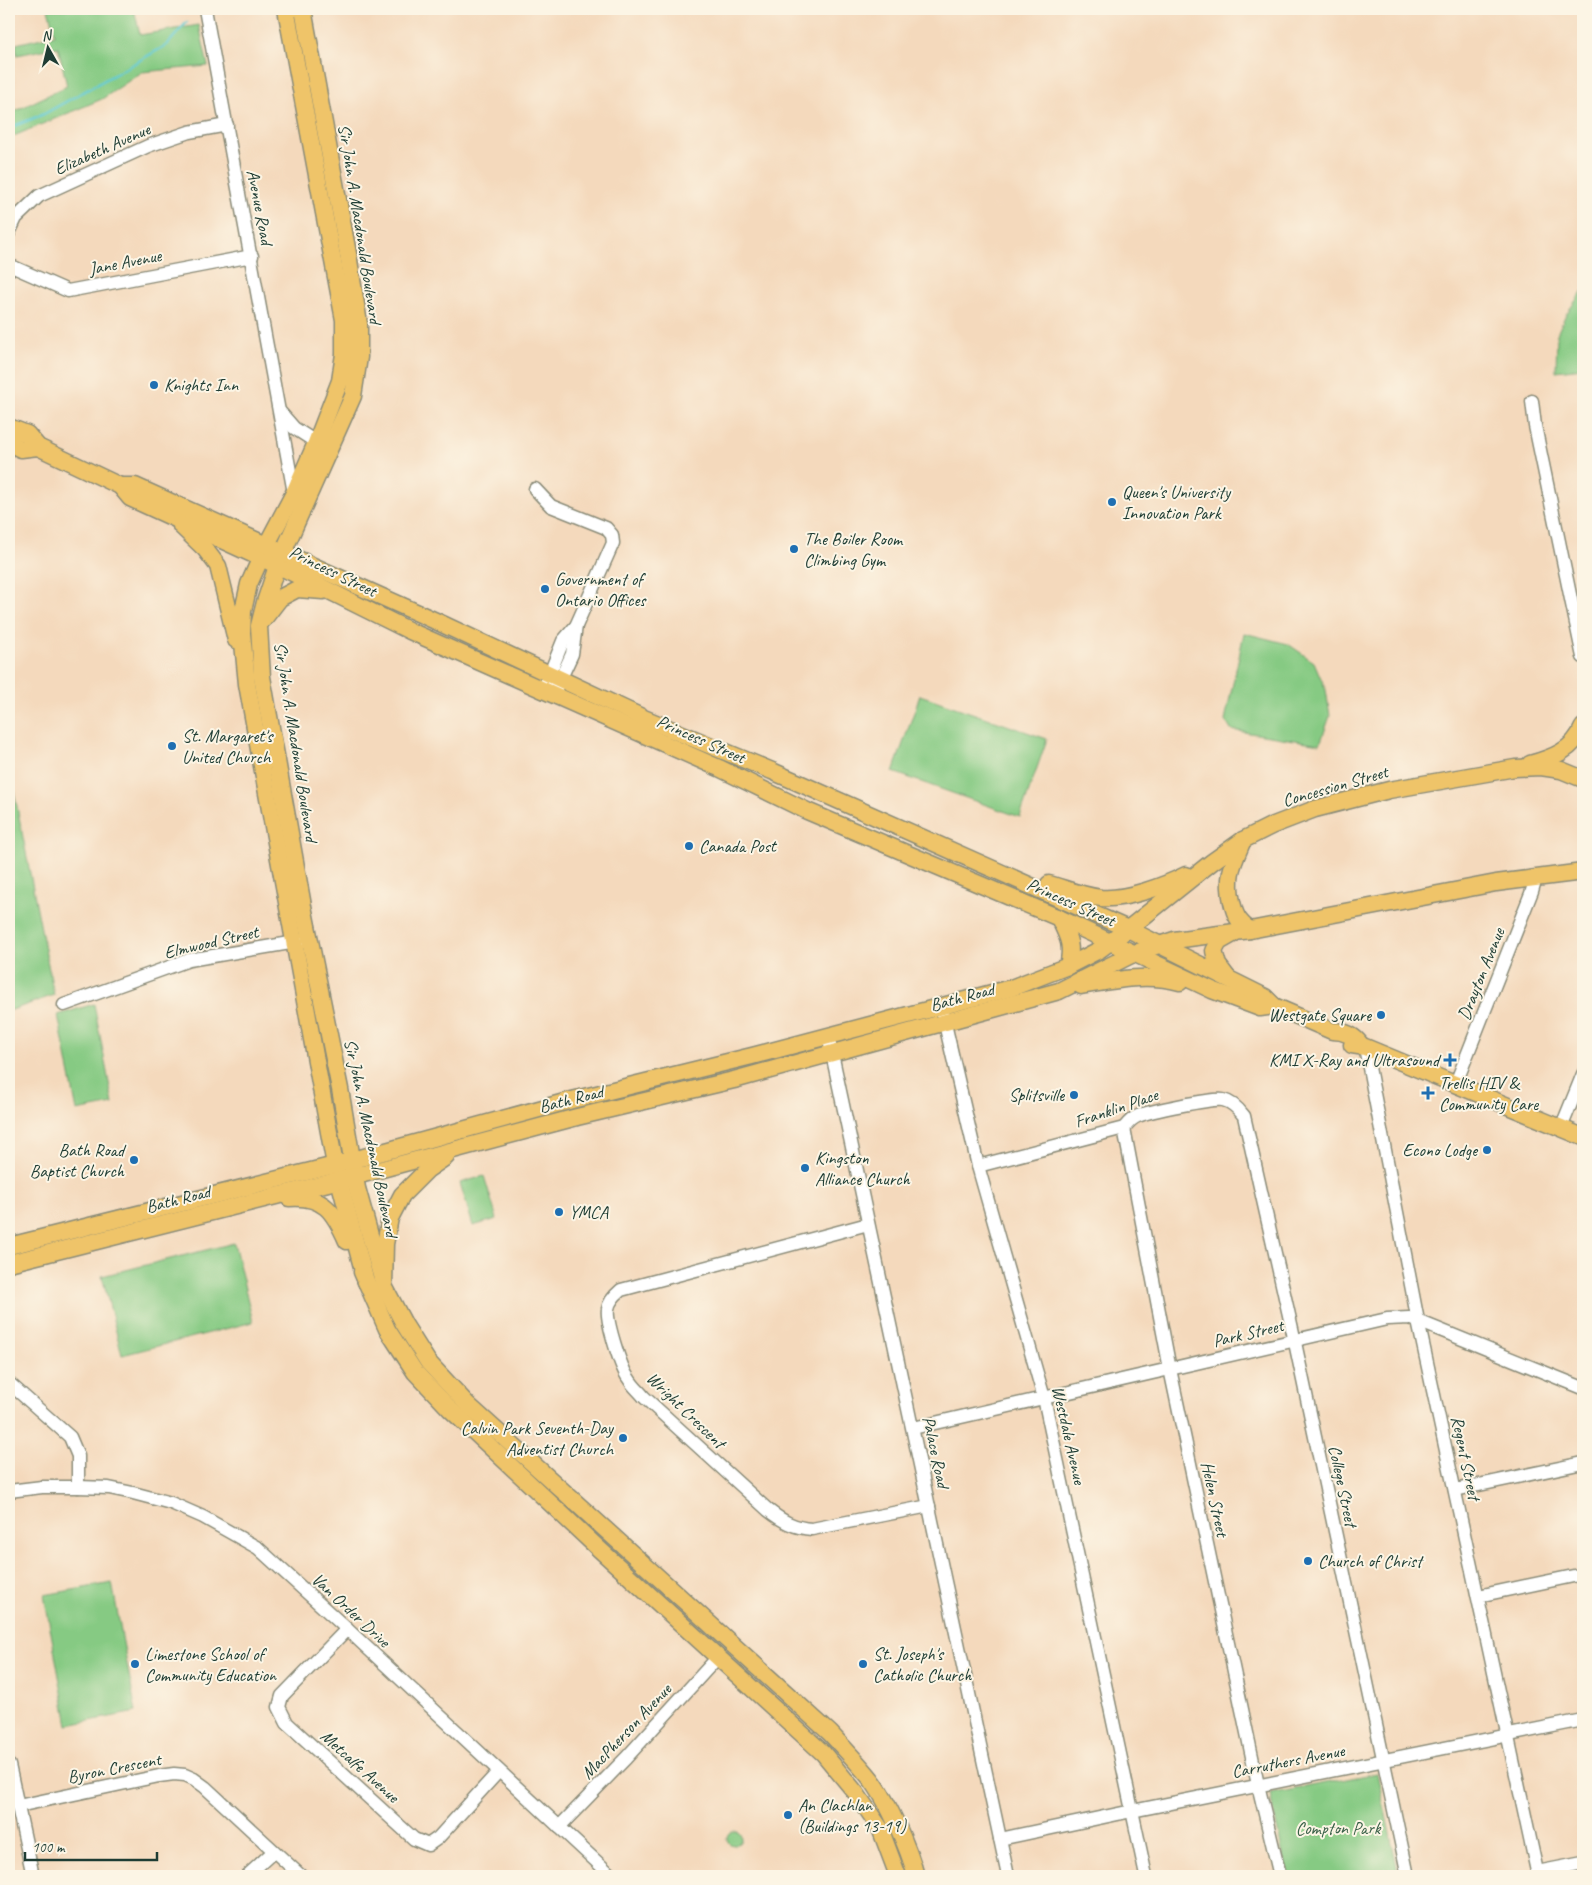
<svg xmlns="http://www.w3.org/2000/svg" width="1592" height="1885" viewBox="0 0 1592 1885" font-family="Caveat,sans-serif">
<rect width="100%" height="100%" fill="#fcf5e5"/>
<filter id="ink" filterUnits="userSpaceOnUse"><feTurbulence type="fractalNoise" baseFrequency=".02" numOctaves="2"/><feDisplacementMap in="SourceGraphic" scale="10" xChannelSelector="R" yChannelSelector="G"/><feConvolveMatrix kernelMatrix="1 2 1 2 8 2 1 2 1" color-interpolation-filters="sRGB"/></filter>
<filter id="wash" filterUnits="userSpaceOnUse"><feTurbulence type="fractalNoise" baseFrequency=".0096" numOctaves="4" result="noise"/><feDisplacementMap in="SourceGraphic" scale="20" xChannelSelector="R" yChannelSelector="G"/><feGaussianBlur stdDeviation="1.12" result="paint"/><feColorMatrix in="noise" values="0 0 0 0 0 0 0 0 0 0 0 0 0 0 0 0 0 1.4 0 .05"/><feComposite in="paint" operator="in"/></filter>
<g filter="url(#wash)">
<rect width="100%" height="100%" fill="#f4d9bc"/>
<g fill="#86ca83" stroke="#52845c">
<polygon points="48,9 134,9 140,35 199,25 208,66 142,72 102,99 9,138 9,114 67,86 58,47 17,55 16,44 55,35"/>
<polygon points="1583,291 1583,368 1556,371 1557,334 1566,314"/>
<polygon points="1244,633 1288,644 1314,662 1326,690 1330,716 1320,744 1231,730 1225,720"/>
<polygon points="920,695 1047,739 1020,817 893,772"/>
<polygon points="9,766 54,995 9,1011"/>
<polygon points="94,1004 113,1104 77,1111 58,1015"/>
<polygon points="484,1176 497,1219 473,1226 460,1183"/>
<polygon points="234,1243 253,1322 122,1355 102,1276"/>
<polygon points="112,1583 136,1712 68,1725 44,1595"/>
<polygon points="1377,1773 1399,1876 1290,1876 1282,1851 1270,1794"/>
<circle cx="734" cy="1838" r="7"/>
</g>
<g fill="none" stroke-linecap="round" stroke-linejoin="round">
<polyline stroke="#5cc9d3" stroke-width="2.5" points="9,128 44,114 167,45 187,22"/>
</g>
</g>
<g filter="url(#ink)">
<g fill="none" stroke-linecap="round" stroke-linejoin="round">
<defs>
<g id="minor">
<polyline points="205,9 294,493"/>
<polyline points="9,233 16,218 39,196 148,146 189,132 227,125"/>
<polyline points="9,265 68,291 252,256"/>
<polyline points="1532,401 1535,426 1583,657"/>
<polyline points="280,412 294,428 322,446"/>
<polyline points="535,489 551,506 606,528 612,535 613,543 576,626 572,654 553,695"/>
<polyline points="546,683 563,641 576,626"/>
<polyline points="64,1005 189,960 302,941"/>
<polyline points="943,1015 978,1166 1044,1398 1146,1876"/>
<polyline points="828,1035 1008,1876"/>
<polyline points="1365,1047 1418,1321 1538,1876"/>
<polyline points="1456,1083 1532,891 1536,877"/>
<polyline points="1124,1128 1170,1369 1258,1785 1280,1876"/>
<polyline points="1561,1128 1583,1074"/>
<path d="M978 1166 1124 1128C1128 1123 1132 1118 1138 1116 1149 1111 1213 1098 1223 1100 1232 1102 1238 1108 1244 1116L1293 1333 1408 1876"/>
<path d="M868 1224 621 1290C615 1295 609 1301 608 1309 606 1321 621 1369 629 1379 633 1386 639 1391 644 1397L768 1510C782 1521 794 1528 812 1529L929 1506"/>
<polyline points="9,1383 70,1437 78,1456 78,1487"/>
<polyline points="913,1428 1387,1319 1409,1318 1418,1321 1583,1388"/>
<polyline points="1455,1490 1583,1463"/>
<polyline points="9,1491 42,1487 78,1487 109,1488 133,1493 171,1503 203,1517 258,1548 347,1629 612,1876"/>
<polyline points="1478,1596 1583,1574"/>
<polyline points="347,1629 282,1696 279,1707 287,1723 414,1839 428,1845 438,1838 499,1771"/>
<polyline points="9,1765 33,1876"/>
<polyline points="18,1806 159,1776 174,1774 185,1775 194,1779 205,1787 301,1876"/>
<polyline points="559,1827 626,1758 718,1657"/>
<polyline points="1000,1839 1132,1811 1583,1720"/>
<polyline points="1537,1872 1583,1863"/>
<polyline points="247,1876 273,1852"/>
</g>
<g id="major">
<polyline points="286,9 344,320 344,354 340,381 316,443 294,493 266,546 249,584 243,611 242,633 247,684 335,1165 366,1282"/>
<polyline points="303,9 348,254 359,324 359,357 353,396 277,566 265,602 259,626 262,677 303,906 340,1089 357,1188 384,1286"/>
<polyline points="9,427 27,434 38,447 120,486 130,498 285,569 410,631 719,768 807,811 1059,918 1212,990 1260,1008 1274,1006"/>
<polyline points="9,443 21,449 38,447"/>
<path d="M120 486H135L438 622 646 719 772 771 1128 929 1265 997 1274 1006 1332 1031C1344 1031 1354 1035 1361 1045"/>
<polyline points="181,526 205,549 218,566 236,640"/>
<polyline points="263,620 280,598 297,589 323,591"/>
<path d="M1530 764C1552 758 1574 750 1583 727"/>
<path d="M1243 840C1233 864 1226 875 1232 902 1235 915 1238 922 1250 930"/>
<path d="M1049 884C1066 889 1083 896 1101 898 1126 900 1164 886 1186 875"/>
<path d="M1059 918C1068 937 1073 944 1068 966"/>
<polyline points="1227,977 1218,965 1214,951 1219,942 1233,934"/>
<path d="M1081 986C1114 980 1147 973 1180 982"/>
<polyline points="1352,1045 1365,1047 1583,1137"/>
<path d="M446 1157 427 1170 402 1195 390 1218 385 1244 384 1286 404 1324 428 1362 467 1404 830 1733C844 1748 858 1763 871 1779 888 1801 909 1849 916 1876"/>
<path d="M289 1198C324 1195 334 1212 347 1241"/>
<polyline points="9,1246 335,1165 572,1100 752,1056 1011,988 1068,966 1099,950 1128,929 1212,862 1243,840 1271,826 1315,809 1389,790 1515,768 1541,767 1561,770 1583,779"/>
<polyline points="9,1263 356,1176 577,1117 734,1080 1059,991 1135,953 1174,940 1250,930 1496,883 1583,872"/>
<polyline points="362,1272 387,1329 415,1372 450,1409 598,1548 823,1753 856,1793 880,1828 898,1876"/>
</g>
</defs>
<use href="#minor" stroke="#8a8b78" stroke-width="15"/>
<use href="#major" stroke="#8a8b78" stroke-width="19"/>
<use href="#minor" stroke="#fff" stroke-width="12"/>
<use href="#major" stroke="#efc469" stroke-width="16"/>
</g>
</g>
<g fill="#1f6fb2" stroke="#fcf5e5" stroke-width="2">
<circle cx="154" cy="385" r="5"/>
<circle cx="1112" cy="502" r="5"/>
<circle cx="794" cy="549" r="5"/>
<circle cx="545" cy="589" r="5"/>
<circle cx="172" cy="746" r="5"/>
<circle cx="689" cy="846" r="5"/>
<circle cx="1381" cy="1015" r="5"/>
<path d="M1447.5 1052.5h5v5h5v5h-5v5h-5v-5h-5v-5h5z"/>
<path d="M1425.5 1085.5h5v5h5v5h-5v5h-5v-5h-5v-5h5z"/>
<circle cx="1074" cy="1095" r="5"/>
<circle cx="1487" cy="1150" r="5"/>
<circle cx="134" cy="1160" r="5"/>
<circle cx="805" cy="1168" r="5"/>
<circle cx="559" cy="1212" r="5"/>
<circle cx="623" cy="1438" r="5"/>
<circle cx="1308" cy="1561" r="5"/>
<circle cx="135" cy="1664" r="5"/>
<circle cx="863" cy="1664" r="5"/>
<circle cx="788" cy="1815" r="5"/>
</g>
<g text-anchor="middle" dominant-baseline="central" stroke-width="4" stroke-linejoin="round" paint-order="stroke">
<g font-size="18" fill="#1f3d34" stroke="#fcf5e5">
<text transform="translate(102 149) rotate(-24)">Elizabeth Avenue</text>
<text transform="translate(260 207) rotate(79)">Avenue Road</text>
<text transform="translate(360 224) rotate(81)">Sir John A. Macdonald Boulevard</text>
<text transform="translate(125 262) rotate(-11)">Jane Avenue</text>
<text transform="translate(333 571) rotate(26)">Princess Street</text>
<text transform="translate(701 739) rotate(24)">Princess Street</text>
<text transform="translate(296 742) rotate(81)">Sir John A. Macdonald Boulevard</text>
<text transform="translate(1335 786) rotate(-16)">Concession Street</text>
<text transform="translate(1071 902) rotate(24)">Princess Street</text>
<text transform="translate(211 942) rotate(-13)">Elmwood Street</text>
<text transform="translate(1481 974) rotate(-68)">Drayton Avenue</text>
<text transform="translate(962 997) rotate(-15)">Bath Road</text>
<text transform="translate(571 1099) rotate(-14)">Bath Road</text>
<text transform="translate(1116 1108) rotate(-19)">Franklin Place</text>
<text transform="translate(371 1138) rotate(78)">Sir John A. Macdonald Boulevard</text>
<text transform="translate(178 1199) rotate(-14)">Bath Road</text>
<text transform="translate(1248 1333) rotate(-13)">Park Street</text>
<text transform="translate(686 1410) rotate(44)">Wright Crescent</text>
<text transform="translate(1069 1435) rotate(77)">Westdale Avenue</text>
<text transform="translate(936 1452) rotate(78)">Palace Road</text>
<text transform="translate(1466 1458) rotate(78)">Regent Street</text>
<text transform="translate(1343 1486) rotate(78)">College Street</text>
<text transform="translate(1215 1499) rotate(78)">Helen Street</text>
<text transform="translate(351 1610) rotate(43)">Van Order Drive</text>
<text transform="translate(626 1731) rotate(-47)">MacPherson Avenue</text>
<text transform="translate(1288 1761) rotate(-11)">Carruthers Avenue</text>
<text transform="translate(360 1766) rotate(42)">Metcalfe Avenue</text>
<text transform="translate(114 1768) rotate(-11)">Byron Crescent</text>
</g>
<g font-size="18" fill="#1f3d34" stroke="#fcf5e5" text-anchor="start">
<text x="164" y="385">Knights Inn</text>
<text x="1122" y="492">Queen's University<tspan x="1122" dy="21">Innovation Park</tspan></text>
<text x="804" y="539">The Boiler Room<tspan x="804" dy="21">Climbing Gym</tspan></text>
<text x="555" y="579">Government of<tspan x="555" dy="21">Ontario Offices</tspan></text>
<text x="182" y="736">St. Margaret's<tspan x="182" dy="21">United Church</tspan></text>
<text x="699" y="846">Canada Post</text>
<text x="1371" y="1015" text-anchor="end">Westgate Square</text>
<text x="1439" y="1060" text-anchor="end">KMI X-Ray and Ultrasound</text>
<text x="1439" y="1083">Trellis HIV &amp;<tspan x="1439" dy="21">Community Care</tspan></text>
<text x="1064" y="1095" text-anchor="end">Splitsville</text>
<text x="124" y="1150" text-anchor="end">Bath Road<tspan x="124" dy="21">Baptist Church</tspan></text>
<text x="1477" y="1150" text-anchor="end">Econo Lodge</text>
<text x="815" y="1158">Kingston<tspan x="815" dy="21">Alliance Church</tspan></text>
<text x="569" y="1212">YMCA</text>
<text x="613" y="1428" text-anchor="end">Calvin Park Seventh-Day<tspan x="613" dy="21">Adventist Church</tspan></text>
<text x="1318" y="1561">Church of Christ</text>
<text x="145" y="1654">Limestone School of<tspan x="145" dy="21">Community Education</tspan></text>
<text x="873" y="1654">St. Joseph's<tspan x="873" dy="21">Catholic Church</tspan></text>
<text x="798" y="1805">An Clachlan<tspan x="798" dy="21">(Buildings 13-19)</tspan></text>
</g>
<g font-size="18" fill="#396048" stroke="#fcf5e5">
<text x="1338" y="1828">Compton Park</text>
</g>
</g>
<rect width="1592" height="1885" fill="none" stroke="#fcf5e5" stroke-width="30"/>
<g transform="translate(48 48) rotate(352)" stroke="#fcf5e5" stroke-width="4" paint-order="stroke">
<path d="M0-4L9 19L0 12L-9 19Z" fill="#1f3d34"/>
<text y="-8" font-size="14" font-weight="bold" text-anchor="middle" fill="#1f3d34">N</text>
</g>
<path d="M25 1852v8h132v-8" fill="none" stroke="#1f3d34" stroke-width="2.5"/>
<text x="32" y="1852" font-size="15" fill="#1f3d34" stroke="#fcf5e5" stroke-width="4" paint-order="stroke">100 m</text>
</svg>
